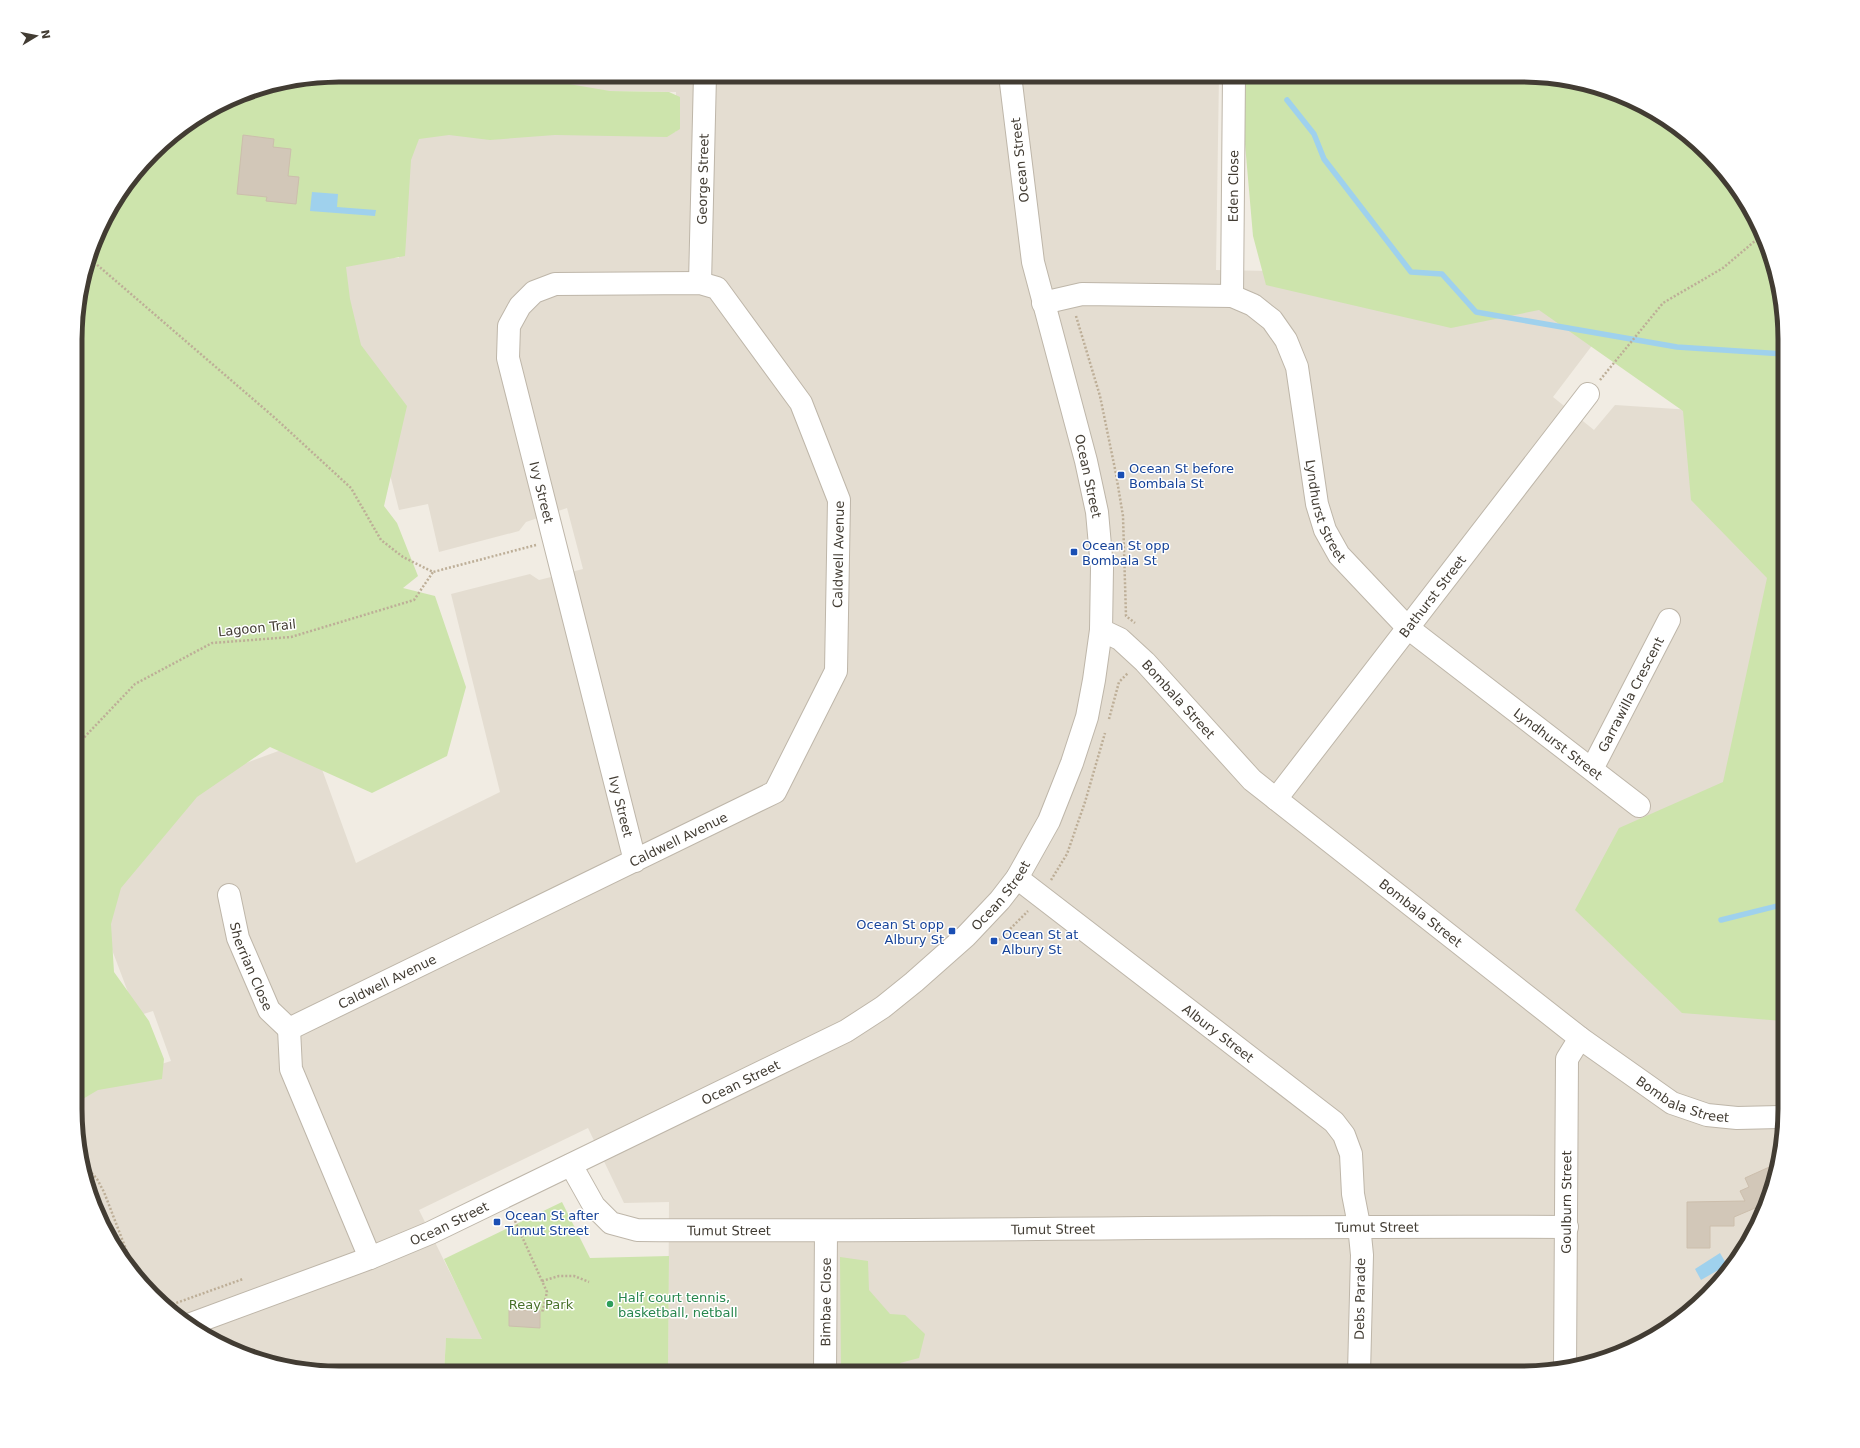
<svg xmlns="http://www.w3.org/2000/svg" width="1860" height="1448" viewBox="0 0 1860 1448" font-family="'DejaVu Sans',sans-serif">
<rect width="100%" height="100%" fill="#f1ece3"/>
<polygon fill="#e4ddd1" points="553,75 1219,75 1216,270 1644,277 1553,397 1594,430 1615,405 1708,411 1774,519 1785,980 1784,1127 1765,1210 1720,1283 1682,1318 1638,1346 1573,1368 1521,1373 668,1373 669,1202 624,1203 588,1128 419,1210 483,1339 446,1338 444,1373 322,1372 238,1353 165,1308 130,1270 102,1226 84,1178 76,1127 76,1097 84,1088 171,1061 153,1011 137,1016 94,902 211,776 311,739 356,863 500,792 451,594 530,574 539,580 583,569 567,508 526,522 519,531 439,552 428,504 399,510 335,258 399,258 401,128 676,132 676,92 553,90"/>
<g fill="#cde4ac">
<polygon points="339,75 562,75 563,83 610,91 669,92 680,97 680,129 667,137 555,135 490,140 449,135 419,139 411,160 405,256 346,267 350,299 361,345 407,406 384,506 397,523 418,576 403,588 435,596 466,687 447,756 372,793 270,747 197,797 121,888 111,924 114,972 149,1021 164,1059 162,1079 98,1090 76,1103 77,304 89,254 110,207 165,140 207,110 254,89"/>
<polygon points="1239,75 1538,76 1622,95 1695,140 1730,178 1758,222 1780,287 1785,339 1784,1021 1682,1013 1575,910 1619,828 1723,782 1767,578 1691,500 1683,411 1539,310 1451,328 1266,285 1253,236"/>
<polygon points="562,1202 590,1258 669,1256 668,1373 444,1373 446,1338 482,1339 444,1259"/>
<polygon points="840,1257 868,1261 869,1290 890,1314 905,1315 925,1334 919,1358 900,1363 902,1373 841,1373"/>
</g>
<g fill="#9fd1ed">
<polygon points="312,192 338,194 337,207 376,210 375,216 310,211"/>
<polygon points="1720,1253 1727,1265 1701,1280 1695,1269"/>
</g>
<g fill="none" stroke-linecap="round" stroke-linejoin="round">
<g stroke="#9fd1ed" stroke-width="5.5">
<polyline points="1287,100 1314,134 1324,159 1411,272 1442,274 1476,312 1677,347 1785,354"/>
<polyline points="1721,920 1785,904"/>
</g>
</g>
<g fill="#d2c7b8" stroke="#ccbeac">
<polygon points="243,135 274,139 273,147 291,149 288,176 299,177 296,204 266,201 267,197 237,194"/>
<polygon points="1776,1164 1767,1203 1734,1217 1734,1226 1710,1226 1710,1248 1687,1248 1687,1202 1745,1201 1740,1191 1749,1187 1745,1178"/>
<polygon points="509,1310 540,1311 540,1328 509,1326"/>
</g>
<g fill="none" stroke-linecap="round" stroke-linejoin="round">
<defs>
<g id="minor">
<path id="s1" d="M700 283 705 75"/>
<path id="s2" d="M1232 296 1234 75"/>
<path id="s3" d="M1043 303 1082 294 1232 296 1253 305 1272 320 1286 340 1297 367 1317 504 1325 530 1339 555 1408 628 1639 806"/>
<path id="s4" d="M1101 630 1120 639 1145 662 1252 780 1580 1038 1672 1103 1707 1115 1737 1118 1784 1117"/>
<path id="s5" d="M1592 769 1669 620"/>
<path id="s6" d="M1276 799 1588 394"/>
<path id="s7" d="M1017 878 1334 1122 1344 1135 1351 1154 1353 1194 1359 1225 1362 1255 1359 1373"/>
<path id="s8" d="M229 895 238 938 269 1010 289 1029"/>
<path id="s9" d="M289 1029 775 792 836 671 839 500 801 403 717 288 700 283 555 284 534 292 520 306 509 326 508 358 635 861"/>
<polyline points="289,1029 291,1069 370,1258"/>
<path id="s10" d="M571 1165 594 1206 611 1223 637 1230C947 1232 1257 1225 1567 1227"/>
<path id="s11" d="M191 1324 370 1258 430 1233 846 1031 883 1007 914 982 966 936 1000 900 1017 878 1049 821 1072 763 1087 717 1094 680 1101 630 1102 568 1097 512 1086 461 1033 262 1010 75"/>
<path id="s12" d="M1565 1369 1567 1059 1580 1038"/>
<path id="s13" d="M825 1373 826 1231"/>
</g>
</defs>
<use href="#minor" stroke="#beb6a9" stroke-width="24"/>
<g stroke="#bdae97" stroke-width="2.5" stroke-dasharray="2 2" stroke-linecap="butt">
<polyline points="88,257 275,418 351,488 381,540 403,557 433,572 536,545"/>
<polyline points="1076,316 1100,396 1116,474 1123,516 1126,616 1135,623"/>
<polyline points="1600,380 1663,303 1723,268 1762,235"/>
<polyline points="1109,719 1119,682 1128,673"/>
<polyline points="76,746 135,684 212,643 291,637 414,600 433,572"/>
<polyline points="1051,880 1067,854 1085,802 1105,733"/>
<polyline points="996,943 1028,911"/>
<polyline points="81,1161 97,1179 104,1192 137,1278"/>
<polyline points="515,1221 547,1292 542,1313"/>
<polyline points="542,1281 559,1276 574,1276 589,1282"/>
<polyline points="165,1307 243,1279"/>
</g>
<use href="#minor" stroke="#fff" stroke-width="22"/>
</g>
<g fill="#1a4fb4" stroke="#fff" stroke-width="1.5">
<rect x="1117" y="471" width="8" height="8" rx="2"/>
<rect x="1070" y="548" width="8" height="8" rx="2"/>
<rect x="948" y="927" width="8" height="8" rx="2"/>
<rect x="990" y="937" width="8" height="8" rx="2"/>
<rect x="493" y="1218" width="8" height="8" rx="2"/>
</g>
<circle fill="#2e9e5b" stroke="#fff" stroke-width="1.5" cx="610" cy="1304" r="4"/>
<g text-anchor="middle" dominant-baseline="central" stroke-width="3" stroke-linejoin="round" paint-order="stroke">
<g font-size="13" fill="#423c33" stroke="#fff">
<text transform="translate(1020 160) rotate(-96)">Ocean Street</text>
<text stroke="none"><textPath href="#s1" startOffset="104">George Street</textPath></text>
<text stroke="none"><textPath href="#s2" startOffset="110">Eden Close</textPath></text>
<text transform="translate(1088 476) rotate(78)">Ocean Street</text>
<text stroke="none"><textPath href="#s9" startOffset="1492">Ivy Street</textPath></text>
<text stroke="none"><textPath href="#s3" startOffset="438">Lyndhurst Street</textPath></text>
<text stroke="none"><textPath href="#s9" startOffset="793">Caldwell Avenue</textPath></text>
<text stroke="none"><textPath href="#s6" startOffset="256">Bathurst Street</textPath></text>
<text transform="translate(257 628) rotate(-6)">Lagoon Trail</text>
<text stroke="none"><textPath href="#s5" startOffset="84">Garrawilla Crescent</textPath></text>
<text stroke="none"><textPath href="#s4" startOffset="105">Bombala Street</textPath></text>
<text stroke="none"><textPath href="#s3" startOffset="775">Lyndhurst Street</textPath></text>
<text stroke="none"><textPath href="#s9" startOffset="1816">Ivy Street</textPath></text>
<text stroke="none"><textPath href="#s9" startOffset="433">Caldwell Avenue</textPath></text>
<text stroke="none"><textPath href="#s11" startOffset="925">Ocean Street</textPath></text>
<text stroke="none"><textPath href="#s4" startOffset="429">Bombala Street</textPath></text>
<text stroke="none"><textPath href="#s8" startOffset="75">Sherrian Close</textPath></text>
<text stroke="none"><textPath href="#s9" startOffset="109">Caldwell Avenue</textPath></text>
<text stroke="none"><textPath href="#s7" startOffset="254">Albury Street</textPath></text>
<text stroke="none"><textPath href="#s11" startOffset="601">Ocean Street</textPath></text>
<text stroke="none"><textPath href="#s4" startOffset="753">Bombala Street</textPath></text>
<text stroke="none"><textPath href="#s12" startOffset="167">Goulburn Street</textPath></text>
<text stroke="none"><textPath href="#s11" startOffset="277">Ocean Street</textPath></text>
<text stroke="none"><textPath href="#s10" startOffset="838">Tumut Street</textPath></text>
<text stroke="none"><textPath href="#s10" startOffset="514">Tumut Street</textPath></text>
<text stroke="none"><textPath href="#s10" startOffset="190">Tumut Street</textPath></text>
<text transform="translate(1360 1299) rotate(-89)">Debs Parade</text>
<text stroke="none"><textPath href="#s13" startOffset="71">Bimbae Close</textPath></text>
</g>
<g font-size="13" fill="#164399" stroke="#fff" text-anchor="start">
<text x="1129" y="468">Ocean St before<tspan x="1129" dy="15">Bombala St</tspan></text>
<text x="1082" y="545">Ocean St opp<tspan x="1082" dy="15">Bombala St</tspan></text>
<text x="944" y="924" text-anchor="end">Ocean St opp<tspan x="944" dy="15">Albury St</tspan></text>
<text x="1002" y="934">Ocean St at<tspan x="1002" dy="15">Albury St</tspan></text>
<text x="505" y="1215">Ocean St after<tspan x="505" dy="15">Tumut Street</tspan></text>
</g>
<g font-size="13" fill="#27864d" stroke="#fff" text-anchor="start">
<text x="618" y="1297">Half court tennis,<tspan x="618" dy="15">basketball, netball</tspan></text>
</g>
<g font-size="13" fill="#487129" stroke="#fff">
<text x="541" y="1304">Reay Park</text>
</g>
</g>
<path d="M0 0H1860V1448H0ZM339 82H1521A257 257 0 0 1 1778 339V1109A257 257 0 0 1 1521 1366H339A257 257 0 0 1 82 1109V339A257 257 0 0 1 339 82Z" fill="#fff" fill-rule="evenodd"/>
<path fill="none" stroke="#423c33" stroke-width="5" d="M339 82H1521A257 257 0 0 1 1778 339V1109A257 257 0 0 1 1521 1366H339A257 257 0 0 1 82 1109V339A257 257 0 0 1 339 82Z"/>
<g transform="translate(36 36) rotate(80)" stroke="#ffffff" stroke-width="3" paint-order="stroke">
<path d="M0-3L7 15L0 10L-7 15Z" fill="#423c33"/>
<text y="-6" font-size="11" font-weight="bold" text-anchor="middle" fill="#423c33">N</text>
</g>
</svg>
